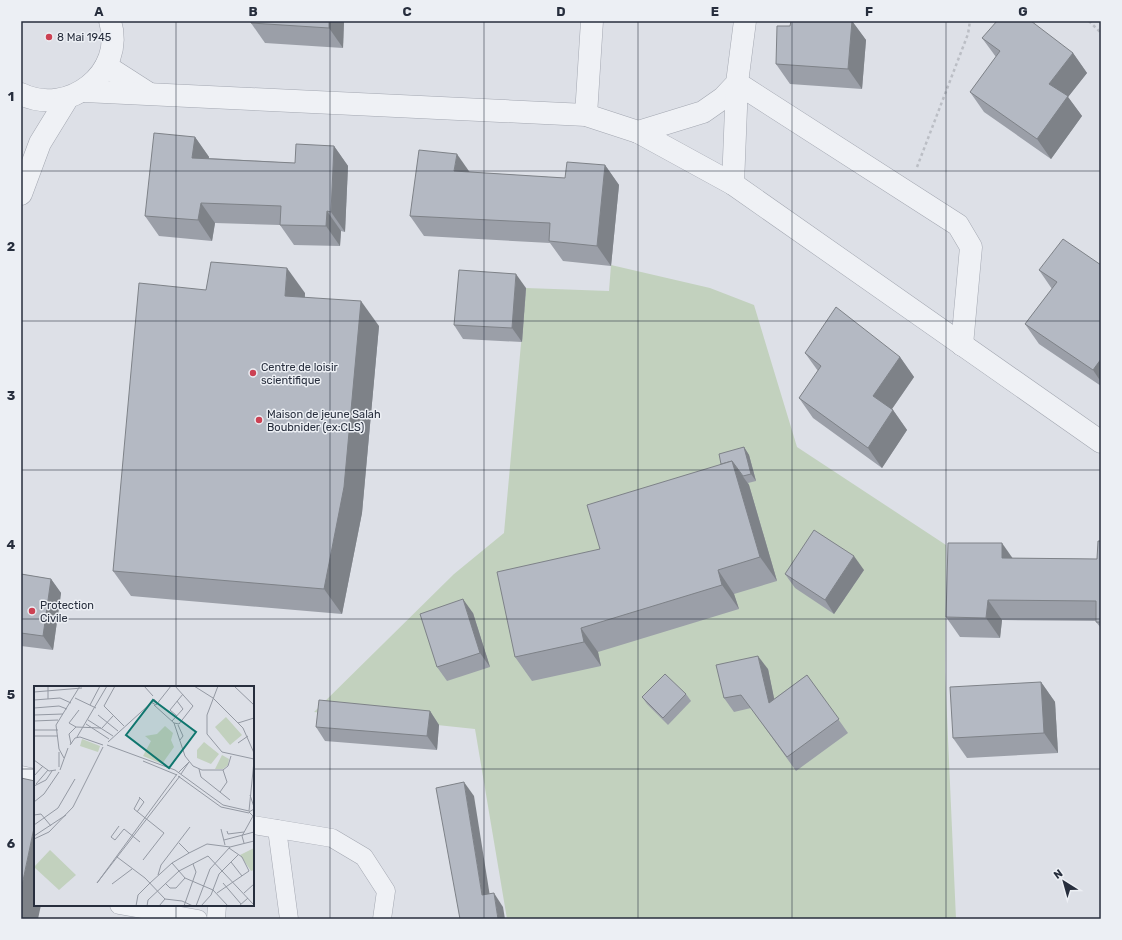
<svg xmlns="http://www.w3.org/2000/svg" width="1122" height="940" viewBox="0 0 1122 940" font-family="Rubik,sans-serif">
<rect width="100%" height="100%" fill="#dde0e7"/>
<polygon fill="#c2d1be" points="611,265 710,288 754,305 797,447 946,545 945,671 956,919 507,919 475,729 314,712 454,574 504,533 526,288 609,291"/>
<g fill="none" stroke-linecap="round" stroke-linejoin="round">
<defs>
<g id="service">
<polyline points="21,775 35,778"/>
<polyline points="253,825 332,838 364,857 386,891 382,919"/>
<polyline points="277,829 289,919"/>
<polyline points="119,905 198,919"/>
<polyline points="216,919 217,905"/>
</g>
<g id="minor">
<polyline points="106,66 148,93"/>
<polyline points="84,91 586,115 638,132 733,184 1101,442"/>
<polyline points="586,115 592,21"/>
<polyline points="638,132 703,112 723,98 737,83 745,21"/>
<polyline points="733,184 737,83 958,225 971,247 962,345"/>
</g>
<g id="tertiary">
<path d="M21 94C68 117 126 73 110 21"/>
<polyline points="21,194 40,143 67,99"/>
</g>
</defs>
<use href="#service" stroke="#a3a7b1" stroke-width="19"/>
<use href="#minor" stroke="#a3a7b1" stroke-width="23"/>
<use href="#tertiary" stroke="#a3a7b1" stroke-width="23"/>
<g stroke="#bbbec5" stroke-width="2.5" stroke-dasharray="3 3" stroke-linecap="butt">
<polyline points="1089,21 1101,33"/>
<polyline points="917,167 968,34 970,21"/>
</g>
<use href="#service" stroke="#eff1f5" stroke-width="18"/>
<use href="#minor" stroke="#eff1f5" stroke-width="22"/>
<use href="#tertiary" stroke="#eff1f5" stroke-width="22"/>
</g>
<g fill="#9b9fa8">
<polygon points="344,21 343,48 265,43 251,23"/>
<polygon points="791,21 852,21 866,40 862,89 790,84 776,64 790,26"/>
<polygon points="982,38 1073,53 1087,73 1068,97 1082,116 1051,159 984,112 970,92 996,57"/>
<polygon points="195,137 209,157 209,158 295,163 334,146 348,166 345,232 341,231 340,246 294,245 280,225 215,223 212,241 159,236 145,216"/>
<polygon points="605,165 619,185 611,266 563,261 550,243 424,236 410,216 469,172 565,178"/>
<polygon points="1101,265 1101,386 1039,344 1025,324 1052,289 1039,270"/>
<polygon points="526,288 522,342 463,339 454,325"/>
<polygon points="206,290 305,293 305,298 379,326 362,513 342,614 131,596 113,571"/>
<polygon points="805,353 900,357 914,377 892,409 893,410 907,430 882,468 813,418 799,398 818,371"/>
<polygon points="744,447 749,455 756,481 748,483 749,485 777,581 734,594 739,609 598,652 601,666 532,681 515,657 600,549 721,464"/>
<polygon points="1101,541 1101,628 1096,622 1096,621 1002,620 1000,638 960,637 946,617 1013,558 1097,559"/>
<polygon points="864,570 834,614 795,588 785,574"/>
<polygon points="21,574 51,579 61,593 53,650 21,646"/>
<polygon points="473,613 490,667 447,681 437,667"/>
<polygon points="768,669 774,699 807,675 848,733 796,771 751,708 734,712 724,698"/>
<polygon points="1041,682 1055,702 1058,753 967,758 953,738"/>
<polygon points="686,694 691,701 668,725 647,704 642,697"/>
<polygon points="430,711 439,725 437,750 325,741 316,727"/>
</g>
<g fill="#7e8288">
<polygon points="329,21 344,21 343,48 329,28"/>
<polygon points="852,21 866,40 862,89 848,69"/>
<polygon points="1073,53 1087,73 1068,97 1082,116 1051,159 1037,139 1049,84"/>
<polygon points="195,137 209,157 206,178 192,158"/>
<polygon points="334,146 348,166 345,232 331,212"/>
<polygon points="457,154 471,174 454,171"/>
<polygon points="605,165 619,185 611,266 597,246"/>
<polygon points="201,203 215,223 212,241 198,220"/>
<polygon points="327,211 341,231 340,246 326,226"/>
<polygon points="287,268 305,293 303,322 285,296"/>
<polygon points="516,274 526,288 522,342 512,328"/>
<polygon points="361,301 379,326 362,513 342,614 324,589"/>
<polygon points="900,357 914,377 887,416 873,396"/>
<polygon points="1101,359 1101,382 1093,370"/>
<polygon points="893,410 907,430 882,468 868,448"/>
<polygon points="744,447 749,455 756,481 751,474"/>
<polygon points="732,461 749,485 777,581 760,557"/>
<polygon points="1002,543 1016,563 1002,558"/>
<polygon points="854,556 864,570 834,614 825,600"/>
<polygon points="718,570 734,594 739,609 722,585"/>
<polygon points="51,579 61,593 53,650 43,636"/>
<polygon points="463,599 473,613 490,667 480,653"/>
<polygon points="988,600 1002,620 1000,638 986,618"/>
<polygon points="581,628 598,652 601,666 584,642"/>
<polygon points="758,656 768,669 778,717 769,703"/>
<polygon points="1041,682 1055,702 1058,753 1044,733"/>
<polygon points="430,711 439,725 437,750 427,736"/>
<polygon points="464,782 474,796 492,909 482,895"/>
<polygon points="35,823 35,905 41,905 38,919 21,919 21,890"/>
<polygon points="494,893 503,907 505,919 498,919"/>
</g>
<g fill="#b4b9c3" stroke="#7e8288">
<polygon points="251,21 329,21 329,28 251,23"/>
<polygon points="791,21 852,21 848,69 776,64 777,26 790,26"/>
<polygon points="997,21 1031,21 1073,53 1049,84 1068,96 1037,139 970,92 1000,51 982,38"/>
<polygon points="154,133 195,137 192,158 295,163 296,144 334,146 331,212 327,211 326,226 280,225 281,206 201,203 198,220 145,216"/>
<polygon points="419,150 457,154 454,171 565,178 567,162 605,165 597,246 549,241 550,223 410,216"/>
<polygon points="1063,239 1101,265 1101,359 1093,370 1025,324 1057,282 1039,270"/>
<polygon points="211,262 287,268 285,296 361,301 344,487 324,589 113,571 139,283 206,290"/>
<polygon points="459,270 516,274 512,328 454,325"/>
<polygon points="836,307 900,357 873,396 893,410 868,448 799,398 821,366 805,353"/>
<polygon points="744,447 751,474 743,476 732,461 721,464 719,454"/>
<polygon points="732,461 760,557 718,570 722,585 581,628 584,642 515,657 497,572 600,549 587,505"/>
<polygon points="814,530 854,556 825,600 785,574"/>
<polygon points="1098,541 1101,541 1101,622 1096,622 1096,601 988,600 986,618 946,617 948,543 1002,543 1002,558 1097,559"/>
<polygon points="21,574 51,579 43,636 21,633"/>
<polygon points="463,599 480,653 437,667 420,614"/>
<polygon points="758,656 769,703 807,675 839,719 787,757 741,695 724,698 716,665"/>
<polygon points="665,674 686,694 663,718 642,697"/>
<polygon points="1041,682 1044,733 953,738 950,687"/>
<polygon points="319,700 430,711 427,736 316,727"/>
<polygon points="21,778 35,781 35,823 21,890"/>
<polygon points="464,782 482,895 494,893 498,919 460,919 436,788"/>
</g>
<path fill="none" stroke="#272e3d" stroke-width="1" stroke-opacity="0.55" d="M176 21V687M330 21V919M484 21V919M638 21V919M792 21V919M946 21V919M21 171H1101M21 321H1101M21 470H1101M21 619H1101M21 769H35M253 769H1101M176 905V919"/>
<g fill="#cc4153" stroke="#eceff4" stroke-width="1.5">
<circle cx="49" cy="37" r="4"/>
<circle cx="253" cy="373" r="4"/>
<circle cx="259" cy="420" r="4"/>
<circle cx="32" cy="611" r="4"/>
</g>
<g text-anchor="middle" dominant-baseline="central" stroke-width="3" stroke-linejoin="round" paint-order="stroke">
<g font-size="11" fill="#272e3d" stroke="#eceff4" text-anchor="start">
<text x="57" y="37">8 Mai 1945</text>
<text x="261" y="367">Centre de loisir<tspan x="261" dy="13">scientifique</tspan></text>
<text x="267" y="414">Maison de jeune Salah<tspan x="267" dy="13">Boubnider (ex:CLS)</tspan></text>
<text x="40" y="605">Protection<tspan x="40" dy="13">Civile</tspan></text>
</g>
</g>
<g transform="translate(34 686)">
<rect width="220" height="220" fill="#dde0e7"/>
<path d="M192 31 208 49 196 59 181 41ZM131 40 139 47 137 54 140 61 128 78 109 70 117 55 111 50 123 48ZM48 53 66 60 64 66 46 60ZM170 56 185 68 177 78 163 72V64ZM188 69 195 73 194 79 189 83H181ZM220 162V184L217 185 206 169ZM16 164 42 189 25 204 0 181Z" fill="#c2d1be"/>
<path fill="none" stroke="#9499a3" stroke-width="1" d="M14 0V13M81 0 70 20 90 40M110 0 119 10M160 0 179 12 209 42 220 67M184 0 173 29V48L188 66 220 73M200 0 220 19M0 6 48 2M41 12 62 22M0 14 26 12 37 17M123 16 120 13 117 16 122 19 137 0M56 19 66 0M120 19 140 37 151 70 159 80 168 84H189L194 80 197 70M0 22 25 20 33 23M0 29 29 28M64 29 84 45M143 30 136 24 149 8M54 34 79 50M0 35 24 34M138 35 149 23 143 15M140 37 145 38 159 20 141 0M204 37 220 32M52 38 75 53M144 39 149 50 146 54M42 41 35 37 45 24M68 42 79 30M0 44H24M0 50H24M43 51 73 0M74 56 117 17M204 57 214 50M37 58 35 48 42 41 67 42M36 59 41 52 46 51 69 59M73 59 141 84 189 119 215 125 220 75M30 72 25 63 22 39 46 0M0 74 15 85 22 84M109 75 143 89M25 81V66M165 83 167 91 196 114M26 84 34 62M144 87 155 76 147 88M143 88 63 197 146 90M0 90 9 80M144 90 187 121 215 127M2 98 14 84M0 100 12 94 18 85M186 106 193 96 189 84M216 109 220 121M106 112 100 123 130 147 109 174M0 116 10 108 25 86M220 123 215 126 220 131M103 126 110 116 105 111M0 129 7 128 17 140M0 139 24 122 41 93M85 140 77 151 81 154 90 143 106 156M187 143 191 159M193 145 194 148 210 146M0 150 32 129M0 153 15 146 39 121 69 61M190 154 220 146M145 157 155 167M210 157 208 150 219 130M83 171 111 192 131 213M197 176 208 190M138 177 151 192 179 204 194 220M124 189 127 179 156 141M131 197 136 202H142L151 192M189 197 207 218M78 198 98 183M183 207 215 185 208 171 195 162M210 207 220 198M102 220 104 209 116 197 138 177 155 167 173 158 196 161 220 155M113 220 114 214 145 185 174 170 220 219M125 220 131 213 148 215 159 220M150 220 162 186 159 178M162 220 176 183 196 161M167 220 177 209 185 188 204 169M205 220 214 212"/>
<path fill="#0f766e" fill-opacity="0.15" stroke="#0f766e" stroke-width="2" d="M119 14 162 46 135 82 92 49Z"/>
<rect width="220" height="220" fill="none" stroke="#272e3d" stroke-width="2"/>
</g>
<rect width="1122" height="940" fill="none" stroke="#eceff4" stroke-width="44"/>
<g transform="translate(1064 882) rotate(323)" stroke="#eceff4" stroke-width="3" paint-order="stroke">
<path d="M0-3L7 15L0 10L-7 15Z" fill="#272e3d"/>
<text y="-6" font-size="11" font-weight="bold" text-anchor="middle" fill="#272e3d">N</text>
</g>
<rect x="22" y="22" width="1078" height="896" fill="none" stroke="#272e3d" stroke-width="1.5"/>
<g font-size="13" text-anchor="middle" font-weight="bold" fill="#272e3d">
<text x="99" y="16">A</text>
<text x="253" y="16">B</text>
<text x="407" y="16">C</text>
<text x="561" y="16">D</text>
<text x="715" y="16">E</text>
<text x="869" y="16">F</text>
<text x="1023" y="16">G</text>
<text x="11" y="101">1</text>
<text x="11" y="251">2</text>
<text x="11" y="400">3</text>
<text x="11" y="549">4</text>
<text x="11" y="699">5</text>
<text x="11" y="848">6</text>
</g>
</svg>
